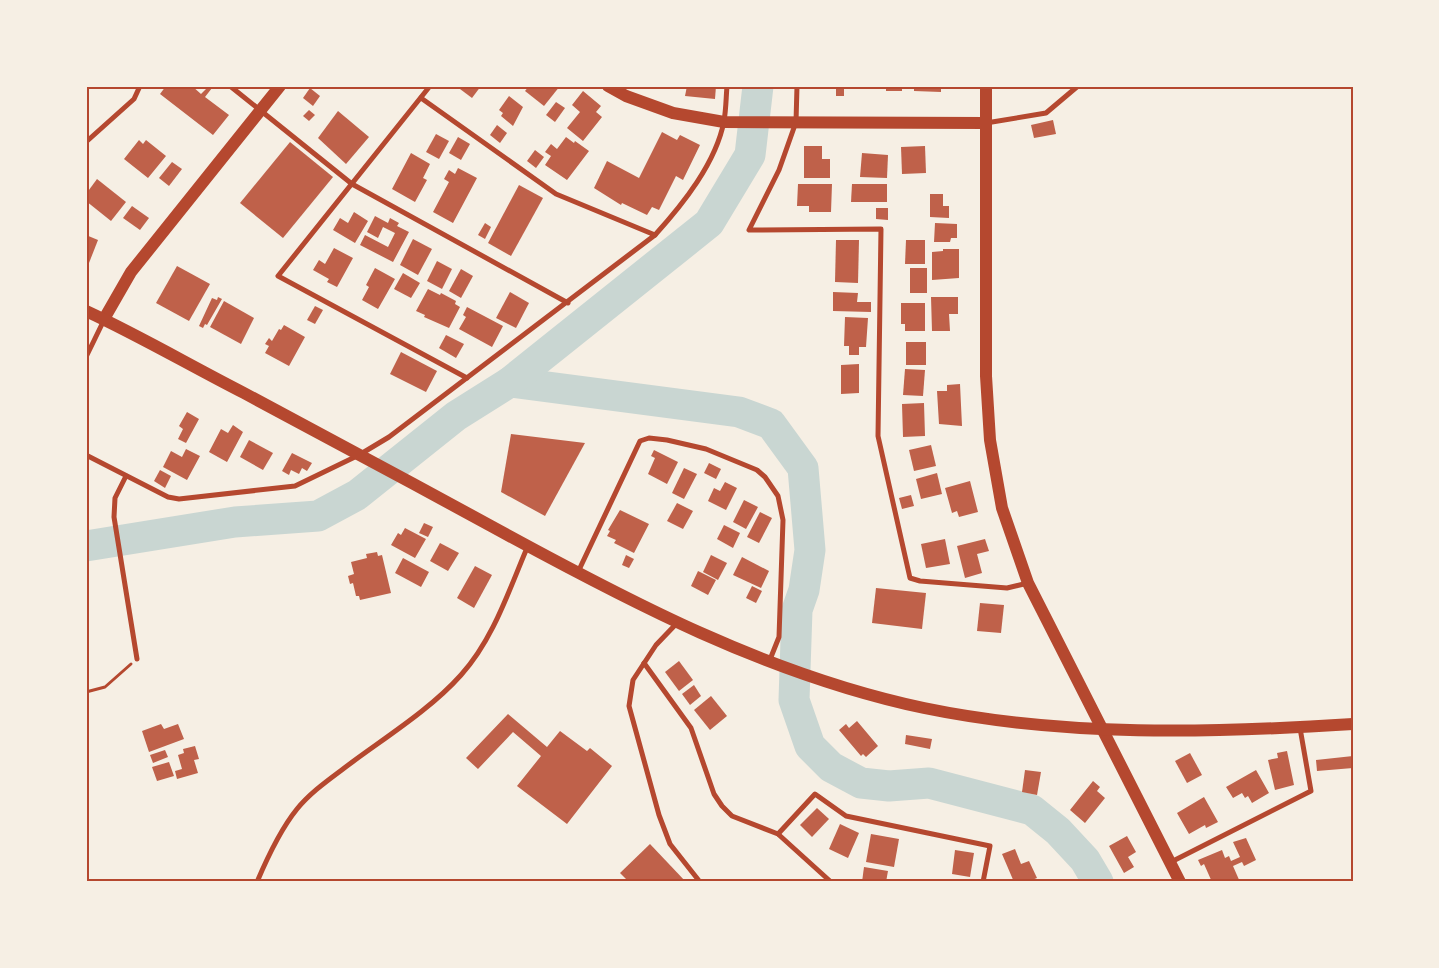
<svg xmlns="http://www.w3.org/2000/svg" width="1439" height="968" viewBox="0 0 1439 968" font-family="'Fira Sans Condensed',sans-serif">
<rect width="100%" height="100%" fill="#f6efe4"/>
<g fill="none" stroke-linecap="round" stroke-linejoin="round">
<g stroke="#c9d6d2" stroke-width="31">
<polyline points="510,382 739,412 771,424 803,468 810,550 804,590 797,610 794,700 810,746 831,767 861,783 889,786 929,783 1032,810 1058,831 1085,860 1098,882"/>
<polyline points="86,546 235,522 318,516 357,495 456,416 510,382 709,223 750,155 758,86"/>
</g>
</g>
<g fill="#bf614a">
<polygon points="166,86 192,86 201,94 209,86 212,88 205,97 229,115 213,135 160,94"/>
<polygon points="456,86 481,86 472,98"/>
<polygon points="529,86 560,86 544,106 525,91"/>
<polygon points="687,86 716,86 715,99 685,96"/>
<rect x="836" y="86" width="8" height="10"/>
<rect x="886" y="86" width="16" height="5"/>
<polygon points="914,86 941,86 941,92 914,91"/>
<polygon points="310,88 320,96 313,106 303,98"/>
<polygon points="583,91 601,106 596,112 602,117 583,141 567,128 580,112 572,105"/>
<polygon points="509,96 523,107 513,126 501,116 503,113 499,110"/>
<polygon points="556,102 565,108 555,122 546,115"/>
<polygon points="309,110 315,115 309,121 303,116"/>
<polygon points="338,111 369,137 346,164 318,138"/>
<polygon points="1053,120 1056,134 1034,138 1031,125"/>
<polygon points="497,125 507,133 500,143 490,135"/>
<polygon points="662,132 677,140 680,135 700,145 683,180 676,176 659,210 652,207 647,215 622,203 621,205 594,188 607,161 639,178"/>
<polygon points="436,134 449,141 439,159 426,152"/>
<polygon points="458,137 470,144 461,160 449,153"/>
<polygon points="566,137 574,143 575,141 589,151 567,180 545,165 551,156 545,152 551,144 557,149"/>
<polygon points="139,140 143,144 146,140 166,156 148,178 124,159"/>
<polygon points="290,142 333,177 283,238 240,203"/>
<polygon points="804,146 822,146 822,159 830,159 830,178 804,178"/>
<polygon points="925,146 926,173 902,174 901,147"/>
<polygon points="535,150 544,157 536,168 527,161"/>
<polygon points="411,153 430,164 423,178 427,180 415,202 392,189"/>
<polygon points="862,153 888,155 887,178 860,177"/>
<polygon points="172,162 182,169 169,186 159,178"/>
<polygon points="458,168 477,178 453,223 433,212 449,182 444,179 449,170 455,174"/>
<polygon points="97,179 126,202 111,221 86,201 86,194"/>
<polygon points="798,184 832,184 831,212 809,212 809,206 797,206"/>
<polygon points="852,184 887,184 887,202 851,202"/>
<polygon points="519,185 543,198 511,256 488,243"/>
<polygon points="930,194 943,194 943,206 949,206 949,218 930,217"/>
<polygon points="132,206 149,218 140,230 123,218"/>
<polygon points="876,208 888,208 888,220 876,219"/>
<polygon points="354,212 368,221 355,243 333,230 340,218 348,223"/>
<polygon points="375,216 388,223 390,218 399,223 397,226 409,232 393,262 360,245 365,235 388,247 395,233 383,227 378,238 367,232"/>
<polygon points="485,223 491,227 485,239 478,235"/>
<polygon points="935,223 957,224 957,238 951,238 950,242 934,242"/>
<polygon points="86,235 98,240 89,263 86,262"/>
<polygon points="413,239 432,249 418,275 400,265"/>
<polygon points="836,240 859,240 858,283 835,282"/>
<polygon points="906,240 925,240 925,264 905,264"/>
<polygon points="334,248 353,258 337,287 327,282 329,279 313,270 319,260 325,264"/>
<polygon points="943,249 959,249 959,278 932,280 932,252 943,251"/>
<polygon points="437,261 452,269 442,289 427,281"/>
<polygon points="177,266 210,284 189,321 156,303"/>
<polygon points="375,268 395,279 378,309 362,300 369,287 366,285"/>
<rect x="910" y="268" width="17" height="25"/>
<polygon points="461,269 473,276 461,298 449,291"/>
<polygon points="403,273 420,283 411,298 394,289"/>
<polygon points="428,289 440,295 441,293 456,301 455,304 460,307 449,328 424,317 425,315 416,311"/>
<polygon points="510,292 529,303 516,328 496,318"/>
<polygon points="833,292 858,293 857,302 871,302 871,312 833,311"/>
<polygon points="218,297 222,299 207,325 205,324 203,328 199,326 212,298 217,300"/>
<polygon points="931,297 958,297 958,314 949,314 950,331 932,331"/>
<polygon points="224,301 254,318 241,344 210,327"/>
<polygon points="901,303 925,303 925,331 905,331 905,324 901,324"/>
<polygon points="315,306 323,310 315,324 307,320"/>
<polygon points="467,307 503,326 492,347 459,329 466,317 463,315"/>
<polygon points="845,317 868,318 866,347 859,347 859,355 849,355 849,346 844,346"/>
<polygon points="284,325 305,337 289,366 265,353 269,346 265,344 269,338 272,341 279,329 281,330"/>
<polygon points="446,335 464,344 456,358 439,348"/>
<rect x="906" y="342" width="20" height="23"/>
<polygon points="401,352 437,371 426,392 390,374"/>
<polygon points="859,364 859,393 841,394 841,365"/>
<polygon points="905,369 925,370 923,396 903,395"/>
<polygon points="960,384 962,426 939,424 937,391 947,391 947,385"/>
<polygon points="924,403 925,436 903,437 902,404"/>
<polygon points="187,412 199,419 186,443 178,439 183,429 179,426"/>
<polygon points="233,425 243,432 227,462 209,452 221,429 228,433"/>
<polygon points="511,434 585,443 545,516 501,492"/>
<polygon points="249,440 273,453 263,470 240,457"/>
<polygon points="931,445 936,466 914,471 909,450"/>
<polygon points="186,449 200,456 187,480 163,467 171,451 182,457"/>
<polygon points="654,450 678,462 667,484 648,474 655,458 651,456"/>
<polygon points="292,453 312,463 307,471 302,468 299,474 291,470 289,475 282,471"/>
<polygon points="709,463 721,469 716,479 704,473"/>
<polygon points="684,468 697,474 684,499 672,493"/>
<polygon points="160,470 171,476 165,488 154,481"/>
<polygon points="937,473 942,494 921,499 916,479"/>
<polygon points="970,481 978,512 959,517 957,511 952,513 945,488"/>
<polygon points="725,482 737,488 726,510 708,501 714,488 720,491"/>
<polygon points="911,495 914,506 902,509 899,498"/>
<polygon points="744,500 758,507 746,529 733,522"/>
<polygon points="677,503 693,511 683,529 667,521"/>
<polygon points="620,510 649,524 634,553 614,543 616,540 607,536 610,531 608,530"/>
<polygon points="760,512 772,518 759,543 747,537"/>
<polygon points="424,523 433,527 428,537 419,533"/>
<polygon points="724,525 740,533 733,548 717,539"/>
<polygon points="405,528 426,539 415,558 391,545 398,533 401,535"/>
<polygon points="945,539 950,564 926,568 921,544"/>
<polygon points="985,539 989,551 977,554 982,573 965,578 957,546"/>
<polygon points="440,543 459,553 448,571 430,561"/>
<polygon points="377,552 378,556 382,555 391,593 360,600 359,596 356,596 353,583 350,584 348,576 354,574 351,562 367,558 366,554"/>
<polygon points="626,555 634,559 629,568 622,565"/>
<polygon points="711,555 727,563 718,580 703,572"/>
<polygon points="742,557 769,571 761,588 733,575"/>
<polygon points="403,558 429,572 421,587 395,573"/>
<polygon points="475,566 492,575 474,608 457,598"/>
<polygon points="698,571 716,580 708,595 691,586"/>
<polygon points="752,586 762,591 756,603 746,598"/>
<polygon points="876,588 926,593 922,629 872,623"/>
<polygon points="980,603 1004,605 1001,633 977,631"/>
<polygon points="679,661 693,680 679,691 665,672"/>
<polygon points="694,685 701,696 690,705 682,694"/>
<polygon points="711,696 727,716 710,730 694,710"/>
<polygon points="508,714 547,747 560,731 587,751 590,748 612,766 567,824 517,786 541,756 513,732 478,769 466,758"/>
<polygon points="857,721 878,746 866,757 863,754 861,756 839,730 846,724 849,728"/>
<polygon points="161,724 164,729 178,724 184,739 149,752 142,731"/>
<polygon points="906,735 932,739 930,749 905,744"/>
<polygon points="195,746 199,759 194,760 198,773 177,779 175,771 182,769 178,755 184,753 183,749"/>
<polygon points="165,750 168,757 153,763 150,755"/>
<polygon points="1287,751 1294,785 1275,790 1268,760 1278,758 1277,753"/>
<polygon points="1190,753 1202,775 1187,783 1175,761"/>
<polygon points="1353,756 1353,768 1317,771 1316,760"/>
<polygon points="169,762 174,776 157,781 152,767"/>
<polygon points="1025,770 1041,772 1037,795 1022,792"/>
<polygon points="1256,770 1269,793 1252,803 1248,796 1245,798 1242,793 1233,798 1226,787"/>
<polygon points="1093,781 1100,787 1097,791 1105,798 1085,823 1070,810"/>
<polygon points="1204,797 1218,822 1206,828 1205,825 1189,834 1177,813"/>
<polygon points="817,808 829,819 812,837 800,825"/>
<polygon points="840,824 859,833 848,858 829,849"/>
<polygon points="871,834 899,839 894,867 866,862"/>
<polygon points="1127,836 1136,852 1128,857 1134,867 1124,873 1109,846"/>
<polygon points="1246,838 1256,860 1244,866 1242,862 1233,866 1240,882 1212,882 1204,864 1201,866 1198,860 1222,850 1225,858 1229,856 1231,861 1240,857 1233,842"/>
<polygon points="650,844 686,882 629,882 620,873"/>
<polygon points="1015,849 1021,864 1029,861 1037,878 1027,882 1014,882 1002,854"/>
<polygon points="955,850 974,853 970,877 952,874"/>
<polygon points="864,867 888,871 886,882 862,882"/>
</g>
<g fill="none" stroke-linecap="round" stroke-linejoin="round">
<polyline stroke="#b5482f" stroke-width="3" points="86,692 105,687 131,664"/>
<g stroke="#b5482f" stroke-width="5">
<polyline points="230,86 352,184 568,303"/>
<polyline points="430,86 278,276 467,378"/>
<polyline points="797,86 796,122 779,170 749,230 881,229 878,436 910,578 920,581 1007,588 1028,583"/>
<polyline points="986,123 1046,113 1078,86"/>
<polyline points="86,142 134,99 140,86"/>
<path d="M655 235C683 204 716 163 724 121 726 110 726 98 727 86"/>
<polyline points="86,357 104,320"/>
<polyline points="86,455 168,497 179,499 295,486 359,455 389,437 655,235 556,194 421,98"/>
<polyline points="126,476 115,498 114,517 137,659"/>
<polyline points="578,572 640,441 649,438 667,440 706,449 757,470 765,477 778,496 783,520 779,637 769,662"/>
<polyline points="678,622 656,645 633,680 629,706 659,815 670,844 700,882"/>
<polyline points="644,663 691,728 714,794 722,806 732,816 778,834 831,882"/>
<polyline points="778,834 815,794 846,816 990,846 983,882"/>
<polyline points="1171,862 1311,791 1300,728"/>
<path d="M257 882C268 856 280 830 297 809 310 793 327 781 343 769 381 740 429 711 461 675 493 640 509 590 527 548"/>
</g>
<g stroke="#b5482f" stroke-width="12">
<polyline points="608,86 626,96 673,113 724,122 986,123"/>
<polyline points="986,86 986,376 990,440 1002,508 1028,583 1180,882"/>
<polyline points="104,319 131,272 280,86"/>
</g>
<path stroke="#b5482f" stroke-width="12" d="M86 311C140 336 191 366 244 393 326 437 409 481 491 526 628 601 768 675 924 708 1064 737 1211 733 1353 724"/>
</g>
<rect width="1439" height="968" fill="none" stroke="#f6efe4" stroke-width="175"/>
<rect x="88" y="88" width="1264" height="792" fill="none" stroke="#b5482f" stroke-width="2"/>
</svg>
